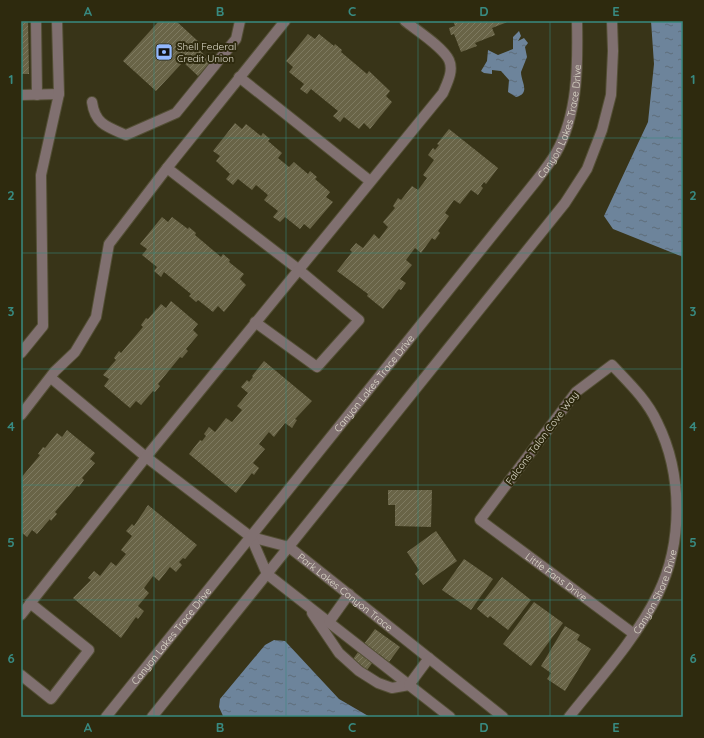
<svg xmlns="http://www.w3.org/2000/svg" width="704" height="738" viewBox="0 0 704 738" font-family="Quicksand,sans-serif">
<defs>
<pattern id="water-ripples" width="26" height="14" patternUnits="userSpaceOnUse"><rect width="26" height="14" fill="#6d849b"/><path d="M2 4q2-2 4 0t4 0M15 11q2-2 4 0t4 0" fill="none" stroke="#5e6d7a"/></pattern>
<pattern id="building-hatch" width="6" height="6" patternUnits="userSpaceOnUse"><rect width="6" height="6" fill="#696447"/><path d="M-1 1l2-2M0 6l6-6M5 7l2-2" fill="none" stroke="#7e7a60"/></pattern>
</defs>
<rect width="100%" height="100%" fill="#383418"/>
<g fill="url(#water-ripples)">
<polygon points="651,21 683,21 683,257 613,229 604,216 648,122 654,64"/>
<path d="M519 31 521 36 518 41 524 38 528 43 525 47 527 57 521 72C521 82 531 93 516 97L508 92 509 80 501 71 492 70V74L484 73 481 71 487 61 488 50 498 55 513 49V37Z"/>
<polygon points="274,640 285,641 339,699 370,717 223,716 219,707 220,699 265,645"/>
</g>
<g fill="url(#building-hatch)">
<polygon points="21,21 28,21 29,74 21,74"/>
<polygon points="159,21 176,21 200,43 196,47 211,61 198,76 183,62 156,91 123,61"/>
<polygon points="453,21 510,21 492,28 495,35 475,43 477,46 461,52 454,34 451,35 449,28 455,26"/>
<polygon points="308,34 315,39 319,34 334,46 335,44 342,50 341,52 367,74 369,71 390,91 386,96 392,102 370,129 364,123 359,129 344,117 340,122 333,116 338,111 311,89 307,94 300,89 304,84 289,72 293,67 286,61"/>
<polygon points="235,123 242,129 246,124 261,136 263,133 270,139 268,141 282,153 278,158 289,167 294,162 308,174 310,171 317,177 315,179 330,192 326,197 333,202 310,229 304,224 300,229 285,217 280,222 273,217 278,211 264,200 268,195 256,185 252,190 238,179 233,185 226,179 230,174 216,161 220,156 213,151"/>
<polygon points="449,129 498,168 486,184 484,182 481,186 483,188 478,195 471,190 460,204 454,200 445,213 449,216 438,231 440,233 435,240 432,238 421,253 415,248 406,260 412,265 400,279 406,283 401,290 399,289 383,309 367,296 368,294 337,271 352,252 350,250 356,243 363,248 374,234 379,239 388,227 383,222 395,208 393,206 398,198 401,200 412,186 418,190 427,178 423,175 434,160 428,155 433,148 435,150 439,145 437,144"/>
<polygon points="162,217 168,222 172,217 188,229 189,227 196,233 195,235 221,257 223,254 230,260 229,262 244,274 240,279 246,285 224,312 218,306 213,312 198,300 196,302 189,296 191,294 164,272 161,277 154,271 157,267 142,255 147,249 140,244"/>
<polygon points="171,301 198,324 193,330 198,335 186,349 188,351 182,358 180,357 158,384 160,386 155,392 153,391 141,405 136,401 130,408 104,386 109,379 103,375 116,360 114,358 119,351 121,353 143,327 141,325 146,318 148,319 161,304 166,308"/>
<polygon points="264,361 312,401 295,419 297,420 292,428 285,423 274,437 269,432 259,444 265,449 253,463 259,468 254,475 252,473 236,493 189,454 200,440 202,441 206,436 204,434 209,427 215,432 226,418 232,422 242,410 237,406 248,393 241,387 247,380 249,382 253,377 252,376"/>
<polygon points="67,430 95,453 90,459 95,463 82,478 84,480 79,487 77,486 55,512 57,514 51,521 50,519 37,534 32,530 27,537 21,532 21,478 40,455 38,454 43,447 45,448 57,433 62,437"/>
<polygon points="388,490 432,490 431,527 395,526 395,505 388,505"/>
<polygon points="148,505 197,545 185,559 183,558 179,562 182,565 176,572 170,567 159,581 153,576 144,588 149,593 138,606 144,611 138,619 136,617 121,638 73,598 91,580 88,578 94,571 100,576 111,562 116,566 126,554 121,550 132,536 126,531 132,524 134,526"/>
<polygon points="436,531 457,561 423,585 415,574 419,570 407,552"/>
<polygon points="464,559 493,579 471,610 442,590"/>
<polygon points="502,577 531,600 508,630 490,616 488,618 477,609"/>
<polygon points="534,602 563,623 531,666 503,644"/>
<polygon points="565,626 580,635 577,640 591,649 565,691 547,679 551,673 541,666"/>
<polygon points="375,629 400,647 389,662 379,654 367,670 353,659"/>
</g>
<g fill="none" stroke-linecap="round" stroke-linejoin="round">
<defs>
<g id="minor">
<polyline points="36,21 37,95"/>
<polyline points="239,77 370,181"/>
<polyline points="21,95 59,94"/>
<path d="M92 102C95 124 107 127 126 135L176 113 236 39 240 21"/>
<polyline points="167,168 298,269 359,320 317,367 255,322"/>
<polyline points="21,353 43,326 41,175 59,94 57,21"/>
<path id="s1" d="M51 378 146 457 251 537 289 547 503 717"/>
<polyline points="21,415 55,371 75,352 96,317 109,244 167,168 285,21"/>
<polyline points="251,537 267,574 450,717"/>
<polyline points="312,613 339,653 359,671 378,683 392,688 409,685"/>
<path d="M21 615 146 457 443 93C447 83 454 71 449 60 443 47 416 30 405 21"/>
<polyline points="329,622 349,594"/>
<polyline points="21,675 51,699 89,650 30,603"/>
<polyline points="409,685 429,658"/>
<path id="s2" d="M106 717 536 181C543 172 550 163 556 153 578 114 578 65 577 21"/>
<polyline points="152,717 565,203 587,169 602,130 611,95 613,51 612,21"/>
<path id="s3" d="M569 717C600 678 636 639 658 594 683 543 683 474 657 422 647 400 629 383 612 365L576 392 480 520 634 634"/>
</g>
</defs>
<use href="#minor" stroke="#534f35" stroke-width="12"/>
<use href="#minor" stroke="#807070" stroke-width="10"/>
</g>
<path fill="none" stroke="#388a81" stroke-width="1" stroke-opacity="0.55" d="M154 21V717M286 21V717M418 21V717M550 21V717M21 138H683M21 253H683M21 369H683M21 485H683M21 600H683"/>
<defs>
<symbol id="bank-square" viewBox="-11 -11 22 22"><rect x="-9" y="-9" width="18" height="18" rx="4" fill="#92b7fd" stroke="#2e2a0e"/><path d="M-6-4H6V4H-6ZM0-2.3a2.3 2.3 0 1 0 0 4.6a2.3 2.3 0 1 0 0-4.6Z" fill="#111"/></symbol>
</defs>
<g fill-rule="evenodd">
<use href="#bank-square" x="154" y="42" width="20" height="20"/>
</g>
<g text-anchor="middle" dominant-baseline="central" stroke-width="4" stroke-linejoin="round" paint-order="stroke">
<g font-size="10" fill="#dedbcb" stroke="#2e2a0e" text-anchor="start">
<text x="177" y="46">Shell Federal<tspan x="177" dy="12">Credit Union</tspan></text>
</g>
<g font-size="10" fill="#dedbcb" stroke="#2e2a0e">
<text stroke="none"><textPath href="#s2" startOffset="753">Canyon Lakes Trace Drive</textPath></text>
<text stroke="none"><textPath href="#s2" startOffset="428">Canyon Lakes Trace Drive</textPath></text>
<text transform="translate(542 438) rotate(-53)">Falcons Talon Cove Way</text>
<text stroke="none"><textPath href="#s3" startOffset="703">Little Fans Drive</textPath></text>
<text stroke="none"><textPath href="#s3" startOffset="153">Canyon Shore Drive</textPath></text>
<text stroke="none"><textPath href="#s1" startOffset="367">Park Lakes Canyon Trace</textPath></text>
<text stroke="none"><textPath href="#s2" startOffset="104">Canyon Lakes Trace Drive</textPath></text>
</g>
</g>
<rect width="704" height="738" fill="none" stroke="#2e2a0e" stroke-width="44"/>
<rect x="22" y="22" width="660" height="694" fill="none" stroke="#388a81" stroke-width="1.5"/>
<g font-size="13" text-anchor="middle" font-weight="bold" fill="#388a81">
<text x="88" y="16">A</text>
<text x="220" y="16">B</text>
<text x="352" y="16">C</text>
<text x="484" y="16">D</text>
<text x="616" y="16">E</text>
<text x="11" y="84">1</text>
<text x="693" y="84">1</text>
<text x="11" y="200">2</text>
<text x="693" y="200">2</text>
<text x="11" y="316">3</text>
<text x="693" y="316">3</text>
<text x="11" y="431">4</text>
<text x="693" y="431">4</text>
<text x="11" y="547">5</text>
<text x="693" y="547">5</text>
<text x="11" y="663">6</text>
<text x="693" y="663">6</text>
<text x="88" y="732">A</text>
<text x="220" y="732">B</text>
<text x="352" y="732">C</text>
<text x="484" y="732">D</text>
<text x="616" y="732">E</text>
</g>
</svg>
